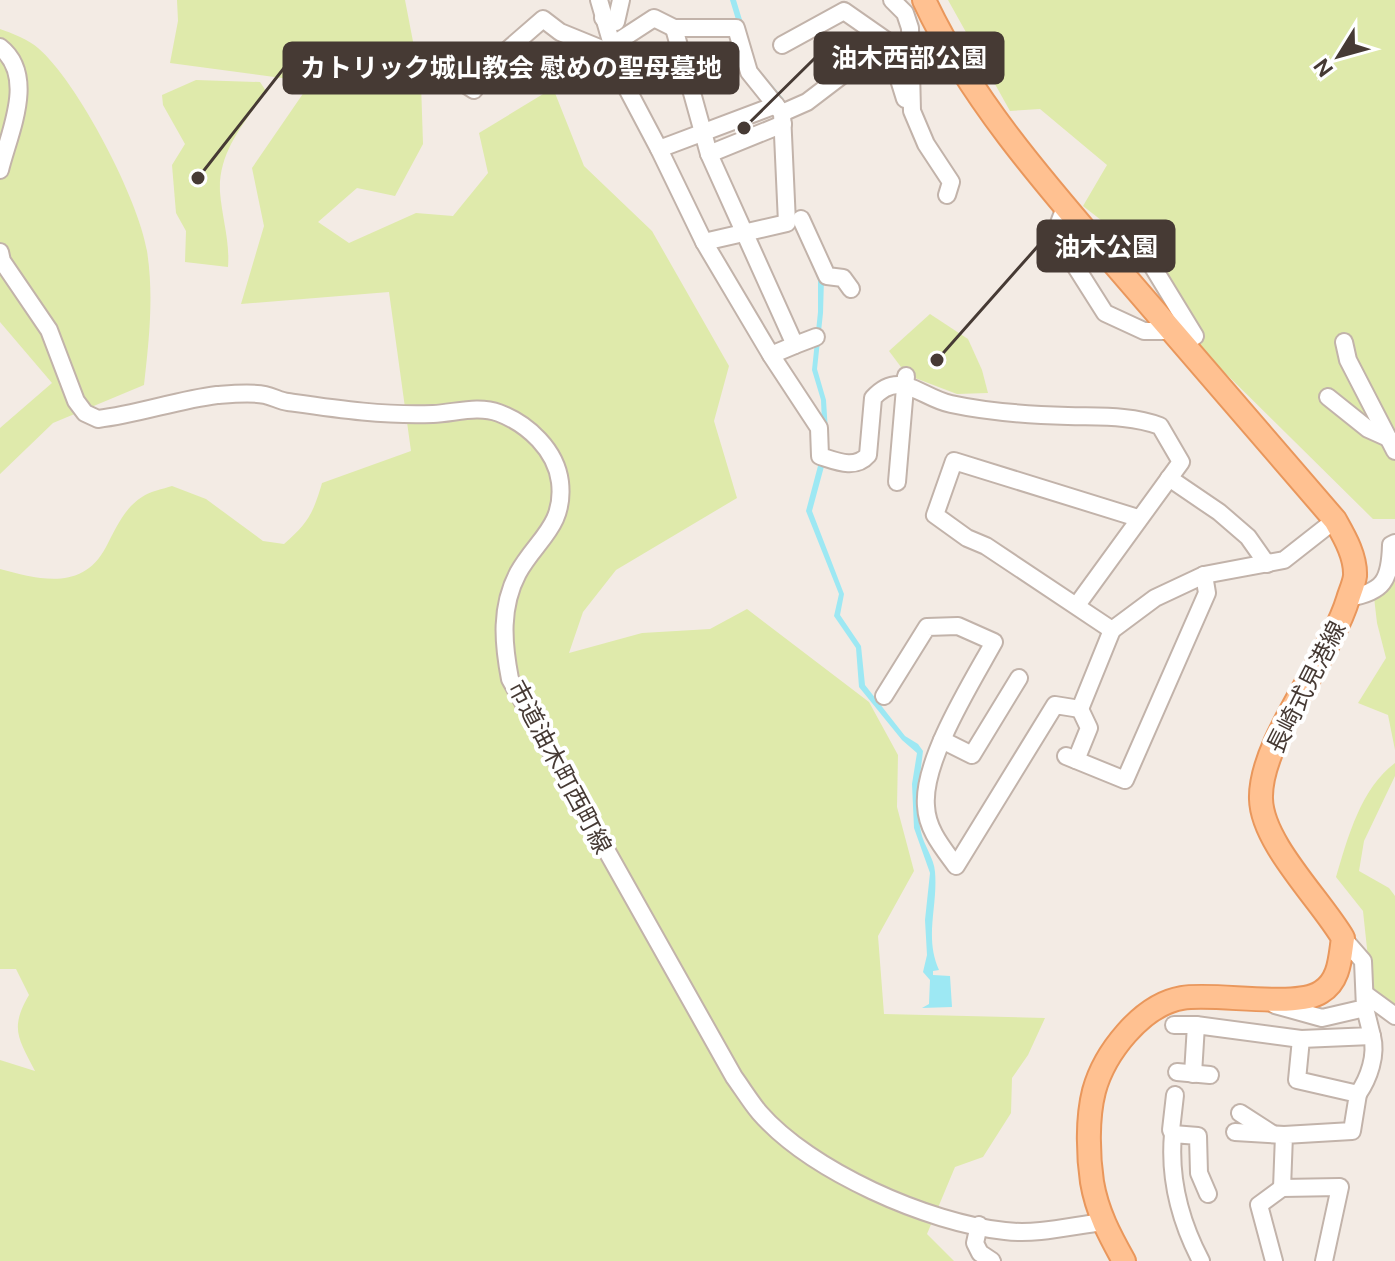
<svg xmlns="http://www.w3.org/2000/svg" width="1395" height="1261" viewBox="0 0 1395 1261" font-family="'DM Sans','Noto Sans JP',sans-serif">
<rect width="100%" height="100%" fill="#f3ebe4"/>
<g fill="#dfeaab">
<path d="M177 0H405L421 83 423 144 395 196 357 188 318 222 349 243 416 213 453 216 488 173 479 133 553 88 584 166 652 231 729 366 714 421 737 498 616 570 583 612 569 653 642 633 710 629 747 609 869 702 898 755 897 807 914 871 878 936 884 1014 1045 1018 1028 1055 1012 1078 1011 1113 983 1157 955 1167 927 1234 954 1261H0V1060L35 1071C19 1039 9 1029 29 995L16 969H0V569C40 580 83 591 106 547 115 530 124 508 142 497 150 491 163 489 172 486L206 499 263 541 284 544C308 523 313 514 322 483L411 451 389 292 241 304 264 226 252 168 311 82 170 63 178 21Z"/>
<polygon points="948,0 1395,0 1395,519 1373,519 1202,350 1138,249 1083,206 1107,165 1040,109 1010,111"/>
<path d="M0 29C12 33 29 40 38 48 78 82 139 200 147 251 154 296 149 341 144 385L53 423 0 474V428L52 383 0 322Z"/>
<path d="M196 80 260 82 266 91C245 123 218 151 220 192 222 218 230 241 228 267L185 262 186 231 176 213 172 165 185 144 163 105 162 95Z"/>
<polygon points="930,314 968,339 982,370 988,393 957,394 907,375 889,351"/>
<polygon points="1395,561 1395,750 1388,715 1358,703 1386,658 1377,623 1372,580"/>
<path d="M1395 763V776L1364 841 1359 871 1389 888 1395 896V1006L1371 986 1363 911 1336 877C1348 837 1361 788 1395 763Z"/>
</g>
<path fill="#9de8f3" d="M730 0H736L756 66 783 98 791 117 795 208 824 279 823 313 817 369 826 400 829 448 812 511 844 594 840 615 861 646 865 685 905 736 918 744 923 751C920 778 915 804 921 832 924 846 934 858 935 872 938 907 924 937 939 970L933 971V975L950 976 952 1007 922 1008 929 1004 930 980 923 972 927 955 925 920 930 873 914 828 912 784 917 753 902 740 859 687 856 648 834 616 839 594 806 511 823 447 821 400 812 370 818 312V280L790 209 786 118 751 69Z"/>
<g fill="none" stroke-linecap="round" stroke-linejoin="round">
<defs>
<g id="minor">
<path d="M599 0 622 79 659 149 704 242 771 355 819 428 820 456C836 461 855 470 868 455L873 398C900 368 921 398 951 404 988 412 1030 415 1068 416 1099 417 1131 415 1160 426L1181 462 1077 605"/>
<polyline points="892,0 905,13 910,28 912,111 926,144 951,182 947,195"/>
<polyline points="603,18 616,22 621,0"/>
<polyline points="674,28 709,154 795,345 771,355"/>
<polyline points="782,45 844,11 887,41 905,99"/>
<polyline points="611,46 654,18 674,28 736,28 749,72 782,113 787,223 704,242"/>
<path d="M0 47C37 76 9 133 0 170"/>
<polyline points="432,74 452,76 474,90 481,73 543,19 560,32 614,54"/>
<polyline points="782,113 807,102 887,41"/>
<polyline points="659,149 776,105"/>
<polyline points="709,154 783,124"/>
<polyline points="1065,207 1055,234 1105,313 1144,331 1172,331"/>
<polyline points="801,219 827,276 843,278 851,289"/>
<polyline points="1134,236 1195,336 1183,344"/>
<path d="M0 252 2 261 49 330 76 401 85 413 98 419C139 414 177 400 217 395 231 394 252 392 265 395 274 397 280 401 288 402 337 409 384 416 433 414 455 413 478 405 499 413 528 424 556 450 560 482 565 526 537 539 518 573 500 607 503 643 510 679L734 1077C742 1088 750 1101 759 1112 810 1171 928 1223 1005 1231 1037 1235 1071 1226 1103 1222"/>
<polyline points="1344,342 1348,360 1395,451"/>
<polyline points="795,345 816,337"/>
<polyline points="1328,397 1368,429 1388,438"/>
<polyline points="1169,478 1219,512 1248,537 1267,564"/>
<polyline points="897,482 906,376"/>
<polyline points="1138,518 954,461 935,515 967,538 986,546 1112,630 1155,598 1204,575 1284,560 1335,520"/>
<path d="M1348 598C1384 592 1390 580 1391 545L1395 543"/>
<path d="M884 696 927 627 958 626 994 642C972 682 922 761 926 806 927 830 943 848 956 866L1055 705 1080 709 1112 630"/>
<polyline points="942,740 972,755 1019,678"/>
<polyline points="1066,756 1125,780 1207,593 1204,575"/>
<polyline points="1076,760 1089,728 1080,709"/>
<polyline points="1365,994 1395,1016"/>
<polyline points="1275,1005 1322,1018 1365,1008 1363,961 1343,938"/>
<polyline points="1174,1025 1196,1025"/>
<polyline points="1177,1072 1210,1075"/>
<polyline points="1193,1074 1196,1025 1301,1039"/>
<path d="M1358 1094C1369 1078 1377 1055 1372 1036"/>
<polyline points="1240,1113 1271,1133"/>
<polyline points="1235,1132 1284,1135"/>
<polyline points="1173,1134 1171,1130 1175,1095"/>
<polyline points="979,1225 975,1243 980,1253 992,1261"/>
<path d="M1201 1261C1180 1221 1169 1179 1173 1134L1198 1136 1199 1173 1208 1194"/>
<polyline points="1274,1261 1259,1205 1282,1188"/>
<polyline points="1324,1261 1340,1187 1282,1188 1284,1135 1352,1131 1358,1094 1297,1080 1301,1039 1372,1036 1365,1008"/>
</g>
<path id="major" d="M924 0C969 97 1046 185 1116 266 1189 351 1262 435 1335 520 1344 536 1356 556 1355 576 1354 584 1350 592 1348 599 1330 658 1259 742 1261 799 1262 843 1320 899 1343 938 1340 957 1340 981 1321 992 1296 1009 1214 992 1182 998 1141 1005 1104 1054 1094 1091 1087 1118 1088 1155 1092 1182 1097 1212 1110 1236 1124 1261"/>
</defs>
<use href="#minor" stroke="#c2b3aa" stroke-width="20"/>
<use href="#major" stroke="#e9975c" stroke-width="26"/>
<use href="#minor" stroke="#fff" stroke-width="16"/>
<use href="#major" stroke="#ffc191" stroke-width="22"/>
</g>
<g text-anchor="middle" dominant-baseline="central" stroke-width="8" stroke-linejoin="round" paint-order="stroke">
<g font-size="24" fill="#463a34" stroke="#fff">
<text transform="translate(1306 687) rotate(-63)">長崎式見港線</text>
<text transform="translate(560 767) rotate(62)">市道油木町西町線</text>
</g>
</g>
<path fill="none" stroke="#463a34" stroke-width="3" d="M744 128L815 58M198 178L284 68M937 360L1038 246"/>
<g fill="#463a34" stroke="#fff" stroke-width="3">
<circle cx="744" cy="128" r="8"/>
<circle cx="198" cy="178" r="8"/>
<circle cx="937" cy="360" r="8"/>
</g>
<g fill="#463a34" stroke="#463a34" stroke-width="3">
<rect x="815" y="33" width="188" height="50" rx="8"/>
<rect x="284" y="43" width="454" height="50" rx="8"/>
<rect x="1038" y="221" width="136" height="50" rx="8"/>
</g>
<g font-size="26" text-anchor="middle" font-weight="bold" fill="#fff">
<text x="909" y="67">油木西部公園</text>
<text x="511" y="77">カトリック城山教会 慰めの聖母墓地</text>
<text x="1106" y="256">油木公園</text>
</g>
<g transform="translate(1339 56) rotate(233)" stroke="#ffffff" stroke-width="6" paint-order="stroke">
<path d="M0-6L14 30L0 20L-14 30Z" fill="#463a34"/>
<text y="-12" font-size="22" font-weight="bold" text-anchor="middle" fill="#463a34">N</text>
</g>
</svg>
